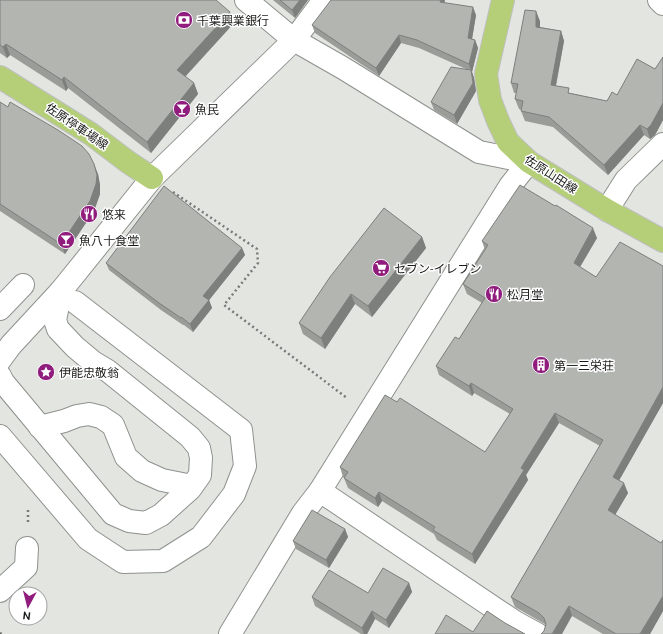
<svg xmlns="http://www.w3.org/2000/svg" width="663" height="634" viewBox="0 0 663 634" font-family="Ubuntu,'Noto Sans JP',sans-serif">
<rect width="100%" height="100%" fill="#e3e5e1"/>
<g fill="none" stroke-linecap="round" stroke-linejoin="round">
<defs>
<g id="minor">
<polyline points="246,0 294,40 343,68 479,152 529,162 510,186 320,491 515,622 537,634"/>
<polyline points="659,0 663,4"/>
<polyline points="607,210 626,180 663,144"/>
<polyline points="0,309 23,285"/>
<polyline points="0,360 11,345 61,291 152,178 294,40 324,0"/>
<polyline points="0,376 3,382 113,514 129,521 146,523 161,515 190,489 200,475 201,458 199,448 190,437 108,371 93,362 75,347 58,329 55,320 61,291"/>
<polyline points="40,427 64,421 77,416 89,414 101,417 113,425 126,457 142,471 162,480 192,486"/>
<polyline points="0,436 88,539 123,562 163,561 201,537 234,494 245,466 241,430 75,302"/>
<polyline points="0,591 26,567 27,548"/>
<polyline points="230,634 303,513 320,491"/>
</g>
<g id="major">
<polyline points="503,0 486,74 490,100 498,121 508,142 529,162 607,210 663,241"/>
<polyline points="0,77 91,134 128,162 152,178"/>
</g>
</defs>
<use href="#minor" stroke="#8f918d" stroke-width="24"/>
<use href="#major" stroke="#bfbfbf" stroke-width="24"/>
<g stroke="#797a77" stroke-width="2.5" stroke-dasharray="2 3" stroke-linecap="butt">
<polyline points="173,192 257,249 258,263 224,305 347,398"/>
<polyline points="28,522 28,509"/>
</g>
<use href="#minor" stroke="#fff" stroke-width="22"/>
<use href="#major" stroke="#b5cf79" stroke-width="22"/>
<polyline stroke="#525350" stroke-width="3" stroke-dasharray="2 4" stroke-linecap="butt" points="0,633 1,634"/>
</g>
<g fill="#9a9c98">
<polygon points="0,0 234,23 185,77 194,83 198,94 151,153 68,88 66,91 10,55 7,58 0,53"/>
<polygon points="273,0 308,0 295,18"/>
<polygon points="445,3 476,15 472,39 475,40 478,48 472,72 474,78 476,91 457,124 434,110 431,102 466,69 419,48 401,43 379,76 358,62 315,33 312,25"/>
<polygon points="540,21 540,27 561,31 564,41 556,86 570,93 607,101 655,69 663,57 663,120 655,135 650,139 644,135 608,175 553,127 525,121 521,111 522,110 519,109 515,99 517,93 514,93 511,83"/>
<polygon points="0,102 98,174 100,185 100,194 94,211 65,254 0,211"/>
<polygon points="422,237 426,248 372,317 355,304 325,349 303,334 299,323"/>
<polygon points="597,238 580,267 596,277 663,266 663,403 619,480 628,493 615,515 661,543 663,540 663,611 650,634 603,634 572,616 544,631 546,625 543,623 515,607 511,597 600,446 559,423 526,475 528,480 475,564 437,540 434,534 382,501 378,507 348,488 344,478 343,477 340,467 397,402 485,452 510,414 474,393 472,396 439,375 436,366 459,339 482,303 467,294 463,284 485,250 482,241"/>
<polygon points="242,248 245,255 209,300 212,308 193,332 184,325 183,325 161,310 109,270 106,263"/>
<polygon points="345,529 348,537 329,568 296,549 293,541"/>
<polygon points="409,583 412,592 389,628 375,619 367,634 361,634 315,606 312,597 368,593"/>
</g>
<g fill="#7d7f7c">
<polygon points="300,0 308,0 295,18 292,10"/>
<polygon points="441,0 445,0 443,10 440,2"/>
<polygon points="473,7 476,15 471,45 468,38"/>
<polygon points="536,11 540,21 540,37 536,27"/>
<polygon points="230,12 234,23 181,81 177,70"/>
<polygon points="561,31 564,41 554,95 551,85"/>
<polygon points="399,35 401,43 379,76 376,68"/>
<polygon points="475,40 478,48 472,72 474,78 476,91 457,124 454,115 471,71 469,64"/>
<polygon points="6,44 10,55 7,58 3,47"/>
<polygon points="64,77 68,88 66,91 62,80"/>
<polygon points="194,83 198,94 151,153 147,142"/>
<polygon points="663,103 663,120 655,135 650,139 647,129"/>
<polygon points="640,125 644,135 608,175 604,165"/>
<polygon points="94,164 98,174 100,185 100,194 94,211 65,254 61,244"/>
<polygon points="593,228 597,238 577,272 574,263"/>
<polygon points="422,237 426,248 372,317 368,306"/>
<polygon points="242,248 245,255 206,304 203,296"/>
<polygon points="351,294 355,304 325,349 321,338"/>
<polygon points="209,300 212,308 193,332 190,324"/>
<polygon points="471,383 474,393 472,396 469,386"/>
<polygon points="663,387 663,403 616,486 613,477"/>
<polygon points="555,413 559,423 526,475 528,480 475,564 472,554 521,468"/>
<polygon points="624,483 628,493 612,520 608,510"/>
<polygon points="379,492 382,501 378,507 375,498"/>
<polygon points="345,529 348,537 329,568 326,560"/>
<polygon points="409,583 412,592 389,628 386,620"/>
<polygon points="663,596 663,611 650,634 640,634"/>
<polygon points="569,606 572,616 562,634 552,634"/>
<polygon points="372,611 375,619 367,634 364,634 362,628"/>
</g>
<g fill="#b3b5b1" stroke="#7d7f7c">
<polygon points="0,0 216,0 230,12 177,70 194,83 147,142 64,77 62,80 6,44 3,47 0,45"/>
<polygon points="280,0 300,0 292,10"/>
<polygon points="331,0 441,0 440,2 473,7 468,38 475,40 469,64 417,40 399,35 376,68 355,54 312,25"/>
<polygon points="525,10 536,11 536,27 561,31 551,85 569,88 568,93 607,101 612,92 617,95 637,59 655,69 663,57 663,103 651,125 647,129 640,125 604,165 549,117 521,111 523,101 515,99 518,84 511,83"/>
<polygon points="451,67 471,70 473,83 454,115 431,102"/>
<polygon points="0,102 8,107 10,102 58,130 82,146 89,154 94,164 97,175 96,184 90,201 61,244 0,204"/>
<polygon points="520,185 555,206 556,205 593,228 574,263 596,277 620,242 663,266 663,387 613,477 624,483 608,510 661,543 663,540 663,596 640,634 616,634 569,606 552,634 541,634 544,631 546,624 544,618 539,613 511,597 603,440 555,413 521,468 524,470 472,554 433,530 435,527 379,492 375,498 344,478 348,472 340,467 385,395 397,402 400,398 485,452 513,409 471,383 469,386 436,366 455,337 459,339 485,298 463,284 488,245 482,241"/>
<polygon points="164,186 242,248 203,296 209,300 190,324 181,317 181,318 159,303 106,263"/>
<polygon points="384,208 422,237 368,306 351,294 321,338 299,323 330,277"/>
<polygon points="312,510 345,529 326,560 293,541"/>
<polygon points="383,568 409,583 386,620 372,611 362,628 312,597 329,570 368,593"/>
<polygon points="487,611 505,623 525,634 435,634 446,615 473,632"/>
</g>
<defs>
<symbol id="bank-disc" viewBox="-11 -11 22 22"><circle r="9.5" fill="#901d7d" stroke="#fff"/><path d="M-6-4H6V4H-6ZM0-2.3a2.3 2.3 0 1 0 0 4.6a2.3 2.3 0 1 0 0-4.6Z" fill="#fff"/></symbol>
<symbol id="bar-disc" viewBox="-11 -11 22 22"><circle r="9.5" fill="#901d7d" stroke="#fff"/><path d="M-6-5H6L.8 .8V4.5H3.5V6h-7V4.5H-.8V.8Z" fill="#fff"/></symbol>
<symbol id="restaurant-disc" viewBox="-11 -11 22 22"><circle r="9.5" fill="#901d7d" stroke="#fff"/><path d="M-5-6h1v4h1v-4h1v4h1v-4h1v5L-1.5 .5V6h-2V.5L-5-1ZM5-6V6H3V1.5H1.5Q1.5-4 5-6Z" fill="#fff"/></symbol>
<symbol id="supermarket-disc" viewBox="-11 -11 22 22"><circle r="9.5" fill="#901d7d" stroke="#fff"/><path d="M-6-5.5h2.5l.6 2H6L4.5 2H-2.5L-4.4-4H-6ZM-1.5 3.2a1.3 1.3 0 1 0 .1 0ZM3 3.2a1.3 1.3 0 1 0 .1 0Z" fill="#fff"/></symbol>
<symbol id="building-disc" viewBox="-11 -11 22 22"><circle r="9.5" fill="#901d7d" stroke="#fff"/><path d="M-4-6H4V6H1V3H-1V6H-4ZM-2.5-4.3h1.7v1.8h-1.7ZM.8-4.3h1.7v1.8H.8ZM-2.5-1h1.7V.8h-1.7ZM.8-1h1.7V.8H.8Z" fill="#fff"/></symbol>
<symbol id="sight-disc" viewBox="-11 -11 22 22"><circle r="9.5" fill="#901d7d" stroke="#fff"/><path d="M0-6L1.8-2.2L6-1.7L2.9 1.2L3.7 5.4L0 3.3L-3.7 5.4L-2.9 1.2L-6-1.7L-1.8-2.2Z" fill="#fff"/></symbol>
</defs>
<g fill-rule="evenodd">
<use href="#bank-disc" x="174" y="10" width="20" height="20"/>
<use href="#bar-disc" x="172" y="99" width="20" height="20"/>
<use href="#restaurant-disc" x="79" y="204" width="20" height="20"/>
<use href="#bar-disc" x="56" y="230" width="20" height="20"/>
<use href="#supermarket-disc" x="371" y="258" width="20" height="20"/>
<use href="#restaurant-disc" x="484" y="284" width="20" height="20"/>
<use href="#building-disc" x="531" y="355" width="20" height="20"/>
<use href="#sight-disc" x="36" y="362" width="20" height="20"/>
</g>
<g text-anchor="middle" dominant-baseline="central" stroke-width="3" stroke-linejoin="round" paint-order="stroke">
<g font-size="12" fill="#1a1b19" stroke="#fff" text-anchor="start">
<text x="197" y="20">千葉興業銀行</text>
<text x="195" y="109">魚民</text>
<text x="102" y="214">悠来</text>
<text x="79" y="240">魚八十食堂</text>
<text x="394" y="268">セブン-イレブン</text>
<text x="507" y="294">松月堂</text>
<text x="554" y="365">第一三栄荘</text>
<text x="59" y="372">伊能忠敬翁</text>
</g>
<g font-size="12" fill="#1a1b19" stroke="#fff">
<text transform="translate(77 126) rotate(34)">佐原停車場線</text>
<text transform="translate(551 174) rotate(33)">佐原山田線</text>
</g>
</g>
<g transform="translate(28 606) rotate(187)"><circle r="19" fill="#ffffff" stroke="#a3a4a3"/>
<path d="M0-3L7 15L0 10L-7 15Z" fill="#901d7d"/>
<text y="-6" font-size="11" font-weight="bold" text-anchor="middle" fill="#1a1b19">N</text>
</g>
</svg>
